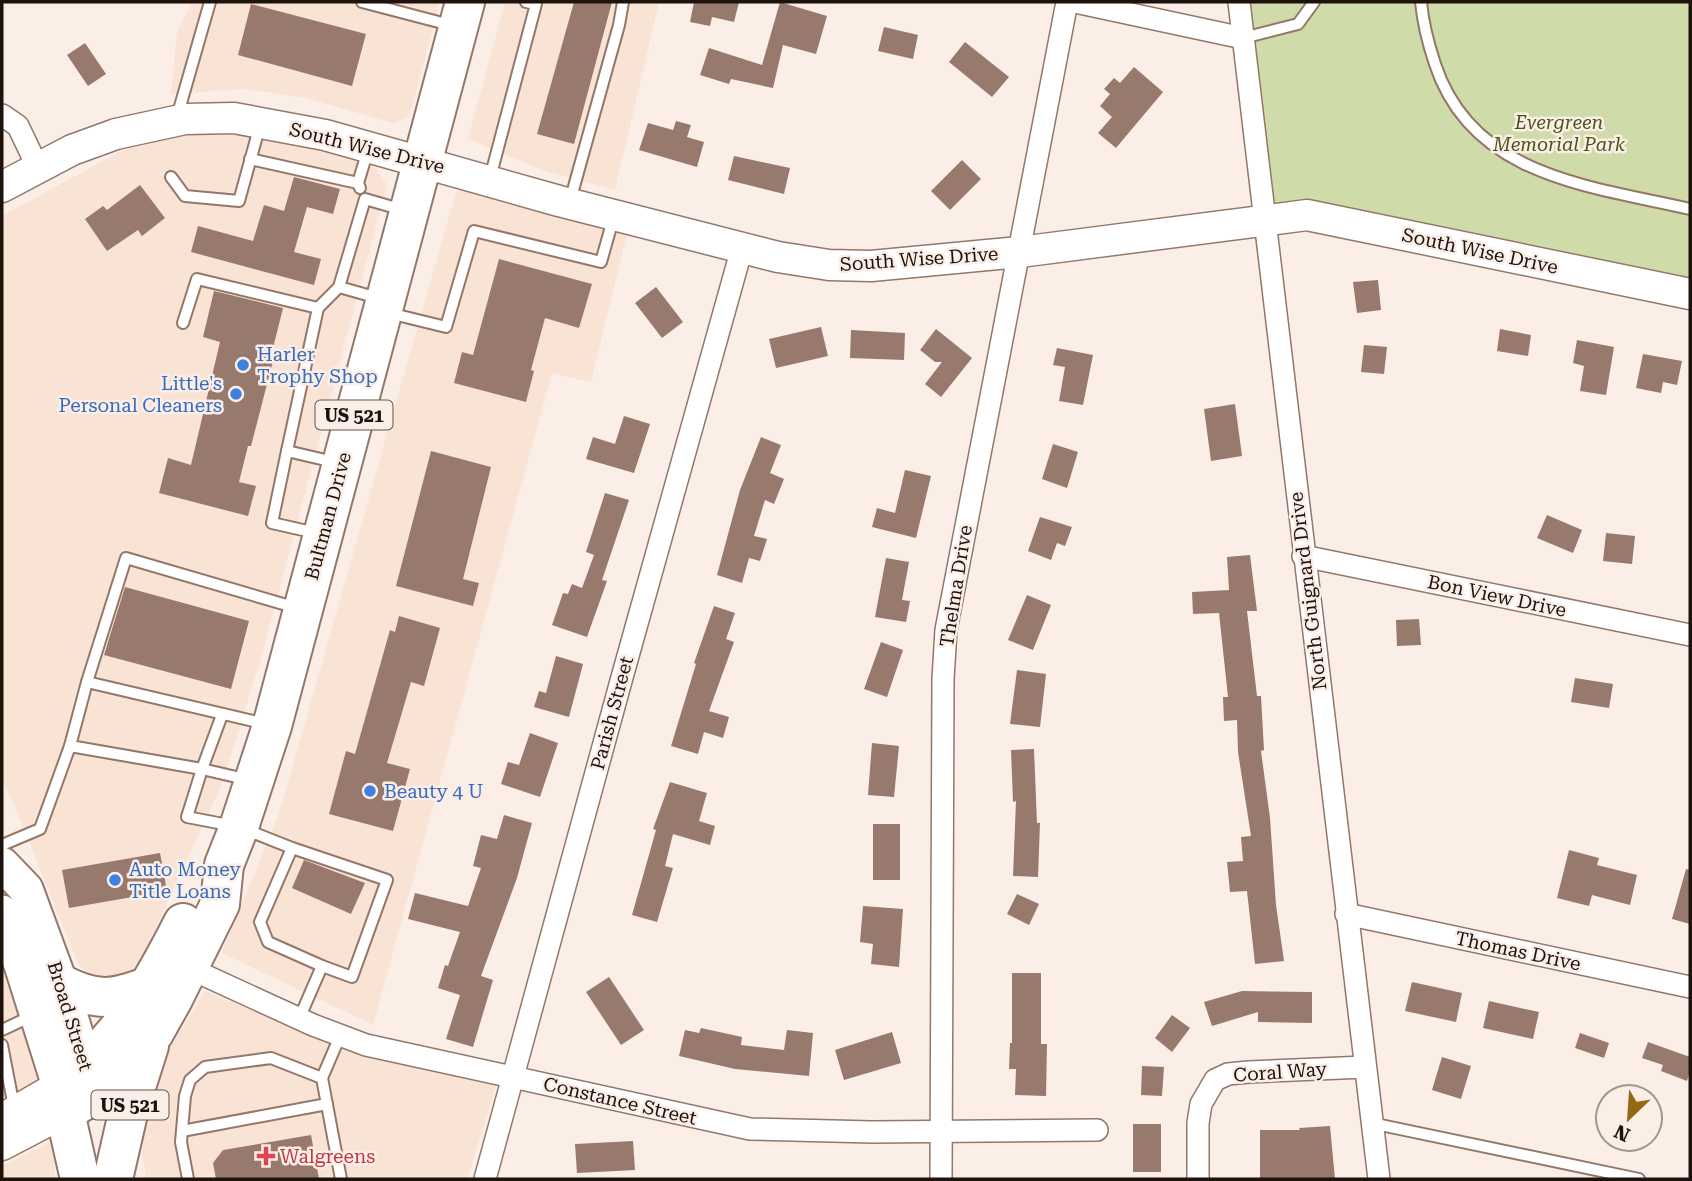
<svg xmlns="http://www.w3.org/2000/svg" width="1692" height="1181" viewBox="0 0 1692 1181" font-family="'Roboto Serif',serif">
<rect width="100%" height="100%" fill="#fbeee7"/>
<g fill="#f8e3d4">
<polygon points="192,2 440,2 409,117 393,123 306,98 244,89 171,94 177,32"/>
<polygon points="505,2 659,2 615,190 545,171 468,139"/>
<polygon points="191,134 277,137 375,168 387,185 260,662 222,784 144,953 130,974 112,977 95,977 79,966 15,806 2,781 2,216 123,150"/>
<polygon points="473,186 629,225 591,382 552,373 373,1025 222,953 279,814 456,192"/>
<polygon points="2,963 40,1088 2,1108"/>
<polygon points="205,991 361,1055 497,1084 467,1179 146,1179 140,1138 149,1082"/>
<polygon points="51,1142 56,1179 2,1179 2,1166"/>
</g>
<polygon fill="#cfdba8" points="1238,2 1690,2 1690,294 1264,219"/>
<g fill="#98796e">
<polygon points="574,2 612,2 574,144 537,134"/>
<polygon points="694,2 739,2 734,22 712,17 710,26 690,22"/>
<polygon points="780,2 827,16 816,54 783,45 773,88 731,79 729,84 700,75 709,48 762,65"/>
<polygon points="251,4 366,34 352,86 238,55"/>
<polygon points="884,27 918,35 913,59 878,51"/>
<polygon points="965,42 1009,77 992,97 949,62"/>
<polygon points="85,43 106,74 88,86 67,55"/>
<polygon points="1134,67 1163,92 1116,148 1098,133 1112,117 1100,106 1110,94 1104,89 1114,78 1120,83"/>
<polygon points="676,121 691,125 687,137 704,142 697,167 639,150 648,123 673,130"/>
<polygon points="734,156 790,168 784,194 728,180"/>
<polygon points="962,160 981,179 950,210 931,191"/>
<polygon points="294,177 340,189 333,214 307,207 294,252 321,259 314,285 191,252 198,226 253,241 264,205 284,211"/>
<polygon points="140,185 165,218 142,236 138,230 107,251 85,219 103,206 107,210"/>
<polygon points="499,259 592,284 579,328 545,318 531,370 534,371 526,402 454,383 462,352 473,355"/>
<polygon points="1378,280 1381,310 1357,313 1353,282"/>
<polygon points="656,287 683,322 662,338 635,303"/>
<polygon points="214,291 283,308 271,356 274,357 251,446 248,446 239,482 256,486 248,516 159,493 168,458 191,465 220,342 203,337"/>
<polygon points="821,327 828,356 776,368 769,339"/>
<polygon points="936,329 972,358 941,397 925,384 942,362 935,362 920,350"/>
<polygon points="1500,329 1531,335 1528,356 1497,351"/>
<polygon points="851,330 905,333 904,360 850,358"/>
<polygon points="1577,340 1614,347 1606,395 1580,391 1584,366 1573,363"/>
<polygon points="1364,345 1387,347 1384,374 1361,372"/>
<polygon points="1057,348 1093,355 1083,405 1059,401 1065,367 1053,365"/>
<polygon points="1643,354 1682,361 1677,385 1663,382 1661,393 1636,388"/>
<polygon points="1235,404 1242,456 1211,461 1204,409"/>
<polygon points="624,416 650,424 634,473 586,459 593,437 615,444"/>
<polygon points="761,437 781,445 770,473 784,479 774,504 765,500 754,536 767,539 760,561 749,558 742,583 717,575 740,490"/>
<polygon points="1053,444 1078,452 1067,488 1042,479"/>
<polygon points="431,451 491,467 463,579 479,583 473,606 396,586"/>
<polygon points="905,470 931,476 916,538 872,527 877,508 895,513"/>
<polygon points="605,493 629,500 602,580 607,581 587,637 552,625 563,593 568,594 572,584 582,588 594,555 586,552"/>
<polygon points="1547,515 1582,530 1573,553 1537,538"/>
<polygon points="1040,517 1072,527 1065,546 1057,543 1051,560 1028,551"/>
<polygon points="1606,533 1635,536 1632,564 1603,561"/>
<polygon points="1250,555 1257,611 1247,611 1257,696 1261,696 1264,750 1261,751 1270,818 1276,905 1284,961 1255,964 1247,891 1230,892 1227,862 1243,861 1241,837 1251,836 1238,752 1237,720 1224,721 1223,697 1228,697 1219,613 1193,614 1192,592 1229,590 1227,557"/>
<polygon points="886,558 909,562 902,600 910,601 906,622 875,617"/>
<polygon points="125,587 249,621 231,689 104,655"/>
<polygon points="1027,595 1051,605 1033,650 1008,640"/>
<polygon points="714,606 735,613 726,639 734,642 709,711 729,717 723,738 704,732 698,754 671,746 696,664 694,663"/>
<polygon points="399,616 440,628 424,686 411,682 387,763 410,769 393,831 329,814 346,751 355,754 390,630 395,632"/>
<polygon points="1419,619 1421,645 1397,646 1396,620"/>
<polygon points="881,642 903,650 887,697 864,689"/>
<polygon points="556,656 583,664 569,717 534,707 539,691 546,693"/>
<polygon points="1017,670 1046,674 1040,727 1010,724"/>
<polygon points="1575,678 1613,684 1609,708 1571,702"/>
<polygon points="530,733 558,743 540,797 501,784 508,762 519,765"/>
<polygon points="872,743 899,746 894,797 868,795"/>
<polygon points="1034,749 1037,823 1040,823 1038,877 1013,876 1016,801 1013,802 1011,750"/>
<polygon points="670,782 707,793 699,821 715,826 710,845 673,834 665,866 673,868 657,922 632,915 656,830 653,829"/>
<polygon points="504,815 532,823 517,878 481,976 493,980 473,1047 446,1039 460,995 438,988 445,965 448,966 460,932 408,919 415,893 468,906 481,868 473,866 481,835 497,839"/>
<rect x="873" y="824" width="27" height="56"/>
<polygon points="1569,850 1599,858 1597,865 1637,875 1630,905 1592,895 1589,906 1557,898"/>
<polygon points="160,853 167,891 69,908 62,870"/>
<polygon points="304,860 365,883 351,914 292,888"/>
<polygon points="1686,869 1690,870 1690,924 1672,919"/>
<polygon points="1017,894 1039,904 1029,925 1007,914"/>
<polygon points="863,906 903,909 899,967 871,964 873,944 860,942"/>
<polygon points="1012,973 1041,973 1041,1044 1047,1044 1046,1096 1015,1095 1016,1069 1009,1069 1010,1043 1012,1043"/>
<polygon points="609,977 644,1030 621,1045 586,992"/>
<polygon points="1412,982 1462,993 1456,1022 1405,1011"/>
<polygon points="1242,991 1312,992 1312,1023 1258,1022 1258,1012 1212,1026 1204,1002"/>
<polygon points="1489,1001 1539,1012 1533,1039 1483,1028"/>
<polygon points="1172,1015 1190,1028 1172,1052 1155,1038"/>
<polygon points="701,1028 742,1037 741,1045 784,1050 787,1030 813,1033 809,1076 735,1069 679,1056 685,1030 699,1033"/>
<polygon points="892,1032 901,1063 844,1080 835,1050"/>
<polygon points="1580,1033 1609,1043 1604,1058 1575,1048"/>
<polygon points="1648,1042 1690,1057 1690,1071 1687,1081 1661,1071 1663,1065 1642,1058"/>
<polygon points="1442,1057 1471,1066 1461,1099 1432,1090"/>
<polygon points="1142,1066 1164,1067 1162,1096 1141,1095"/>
<rect x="1133" y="1124" width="28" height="48"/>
<polygon points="1330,1126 1335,1179 1260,1179 1260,1130 1300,1130 1299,1128"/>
<polygon points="311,1135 319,1179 216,1179 213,1163 223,1150"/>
<polygon points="633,1141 635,1170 577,1173 575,1144"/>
</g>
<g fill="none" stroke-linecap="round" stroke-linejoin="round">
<defs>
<g id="lane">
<polyline points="362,2 454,26"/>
<path d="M1421 2C1423 24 1428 43 1435 64 1472 177 1590 186 1690 209"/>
<polyline points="1243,38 1298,24 1314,2"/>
<polyline points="177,117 210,2"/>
<polyline points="250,159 358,183"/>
<polyline points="171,177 185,196 239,201 260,125"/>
<polyline points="490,178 536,4 526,2"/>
<polyline points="360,188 358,183 368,150"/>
<polyline points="570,201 619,25 623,2"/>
<polyline points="378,298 339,287 365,199 403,210"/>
<polyline points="389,313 446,327 474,231 601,262 614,216"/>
<polyline points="183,323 197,279 318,308"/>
<polyline points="287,451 272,523 316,533"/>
<polyline points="334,462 287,451 318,308 339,287"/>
<polyline points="87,682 70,746 202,769 187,817 239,827 292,848 387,880 352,977 322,966"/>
<polyline points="222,715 202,769 249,780"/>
<polyline points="266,724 87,682 126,558 297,608"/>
<polyline points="2,845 40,829 70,746"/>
<polyline points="292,848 260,922 268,942 322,966 299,1019"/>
<polyline points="2,1030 34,1015"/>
<polyline points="2,1045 14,1107"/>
<polyline points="322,1078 341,1179"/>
<polyline points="1371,1123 1639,1179"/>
<polyline points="182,1131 327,1104"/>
<polyline points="188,1179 181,1142 185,1096 190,1080 205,1067 271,1058 322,1078 340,1036"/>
</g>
<g id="street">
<polyline points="1075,2 1243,38"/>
<polyline points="1239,2 1379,1179"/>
<polyline points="2,115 18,126 38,168"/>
<polyline points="1303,556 1690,635"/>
<polyline points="1346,914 1690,987"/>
<polyline points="180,964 313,1025 366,1045 750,1129 872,1132 1097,1130"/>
<polyline points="485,1179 621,681 742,248"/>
<polyline points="941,1179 943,679 946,630 1067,2"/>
<polyline points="1198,1179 1198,1123 1201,1104 1215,1080 1228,1074 1249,1072 1365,1067"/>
</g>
<g id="secondary">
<polyline points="2,187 72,150 116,134 185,119 234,118 325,135 559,201 778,257 829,265 871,266 1020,252 1307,215 1690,294"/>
<polyline points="2,1119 59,1086"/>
<polyline points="2,1145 65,1112"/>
</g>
<g id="primary">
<polyline points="2,864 26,889 61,984 86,1066"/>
<polyline points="2,912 22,968 59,1086"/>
</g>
<g id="highway">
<path d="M61 984C97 1002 112 1000 149 986"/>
<polyline points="65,1112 93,1095 126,1065 154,1033 173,999 220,904 224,865 239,827 272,726 465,2"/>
<path d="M80 1179 59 1086C119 1042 150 988 183 923"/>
<polyline points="113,1179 129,1109 149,1046"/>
</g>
</defs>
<use href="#lane" stroke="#947768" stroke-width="14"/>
<use href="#street" stroke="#947768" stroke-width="24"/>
<use href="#secondary" stroke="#947768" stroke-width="33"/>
<use href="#primary" stroke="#947768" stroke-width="37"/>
<use href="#highway" stroke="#947768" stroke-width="42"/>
<use href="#lane" stroke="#fff" stroke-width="10"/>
<use href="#street" stroke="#fff" stroke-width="21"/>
<use href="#secondary" stroke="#fff" stroke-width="30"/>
<use href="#primary" stroke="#fff" stroke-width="33"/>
<use href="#highway" stroke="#fff" stroke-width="38"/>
</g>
<g fill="#3f7fe0" stroke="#fbeee7" stroke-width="2.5">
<circle cx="243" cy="365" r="7"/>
<circle cx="236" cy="394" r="7"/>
<circle cx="370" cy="791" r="7"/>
<circle cx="115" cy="880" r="7"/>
</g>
<path fill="#e0444e" stroke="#fbeee7" stroke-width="2.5" d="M262.5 1145.5h7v7h7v7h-7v7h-7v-7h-7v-7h7z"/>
<g text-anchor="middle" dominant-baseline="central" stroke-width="5" stroke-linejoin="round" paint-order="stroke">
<g fill="#fbeee7" stroke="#60544e" stroke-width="2">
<rect x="315.5" y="400.5" width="77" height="29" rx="5"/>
<rect x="91.5" y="1090.5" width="77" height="29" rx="5"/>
</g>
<g font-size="18" font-weight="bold" fill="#1d120c">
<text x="354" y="415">US 521</text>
<text x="130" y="1105">US 521</text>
</g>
<g font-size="19" font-style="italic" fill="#4b5519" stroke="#fbeee7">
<text x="1559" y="122">Evergreen<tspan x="1559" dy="22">Memorial Park</tspan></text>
</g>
<g font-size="19" fill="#1d120c" stroke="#fbeee7">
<text transform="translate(367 148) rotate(14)">South Wise Drive</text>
<text transform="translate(1480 251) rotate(12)">South Wise Drive</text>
<text transform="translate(919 259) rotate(-4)">South Wise Drive</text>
<text transform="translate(328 516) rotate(-75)">Bultman Drive</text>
<text transform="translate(956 586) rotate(-81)">Thelma Drive</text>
<text transform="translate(1308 591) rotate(-97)">North Guignard Drive</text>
<text transform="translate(1497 596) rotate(12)">Bon View Drive</text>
<text transform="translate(612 713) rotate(-75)">Parish Street</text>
<text transform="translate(1518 951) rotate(12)">Thomas Drive</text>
<text transform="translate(70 1016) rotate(73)">Broad Street</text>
<text transform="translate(1280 1072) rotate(-4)">Coral Way</text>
<text transform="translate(620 1101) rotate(13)">Constance Street</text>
</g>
<g font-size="19" fill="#366cbe" stroke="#fbeee7" text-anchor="start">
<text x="257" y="354">Harler<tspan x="257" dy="22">Trophy Shop</tspan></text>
<text x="222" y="383" text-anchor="end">Little's<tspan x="222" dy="22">Personal Cleaners</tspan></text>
<text x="384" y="791">Beauty 4 U</text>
<text x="129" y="869">Auto Money<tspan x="129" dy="22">Title Loans</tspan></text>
</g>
<g font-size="19" fill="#be3a42" stroke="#fbeee7" text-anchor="start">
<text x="280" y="1156">Walgreens</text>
</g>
</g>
<rect width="1692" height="1181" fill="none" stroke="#1d120c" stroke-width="7"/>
<g transform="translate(1629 1118) rotate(205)"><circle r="33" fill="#fbeee7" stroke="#a2968f" stroke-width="2"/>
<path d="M0-5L12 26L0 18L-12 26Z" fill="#936a14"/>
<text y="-10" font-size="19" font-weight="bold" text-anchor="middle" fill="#1d120c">N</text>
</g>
</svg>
